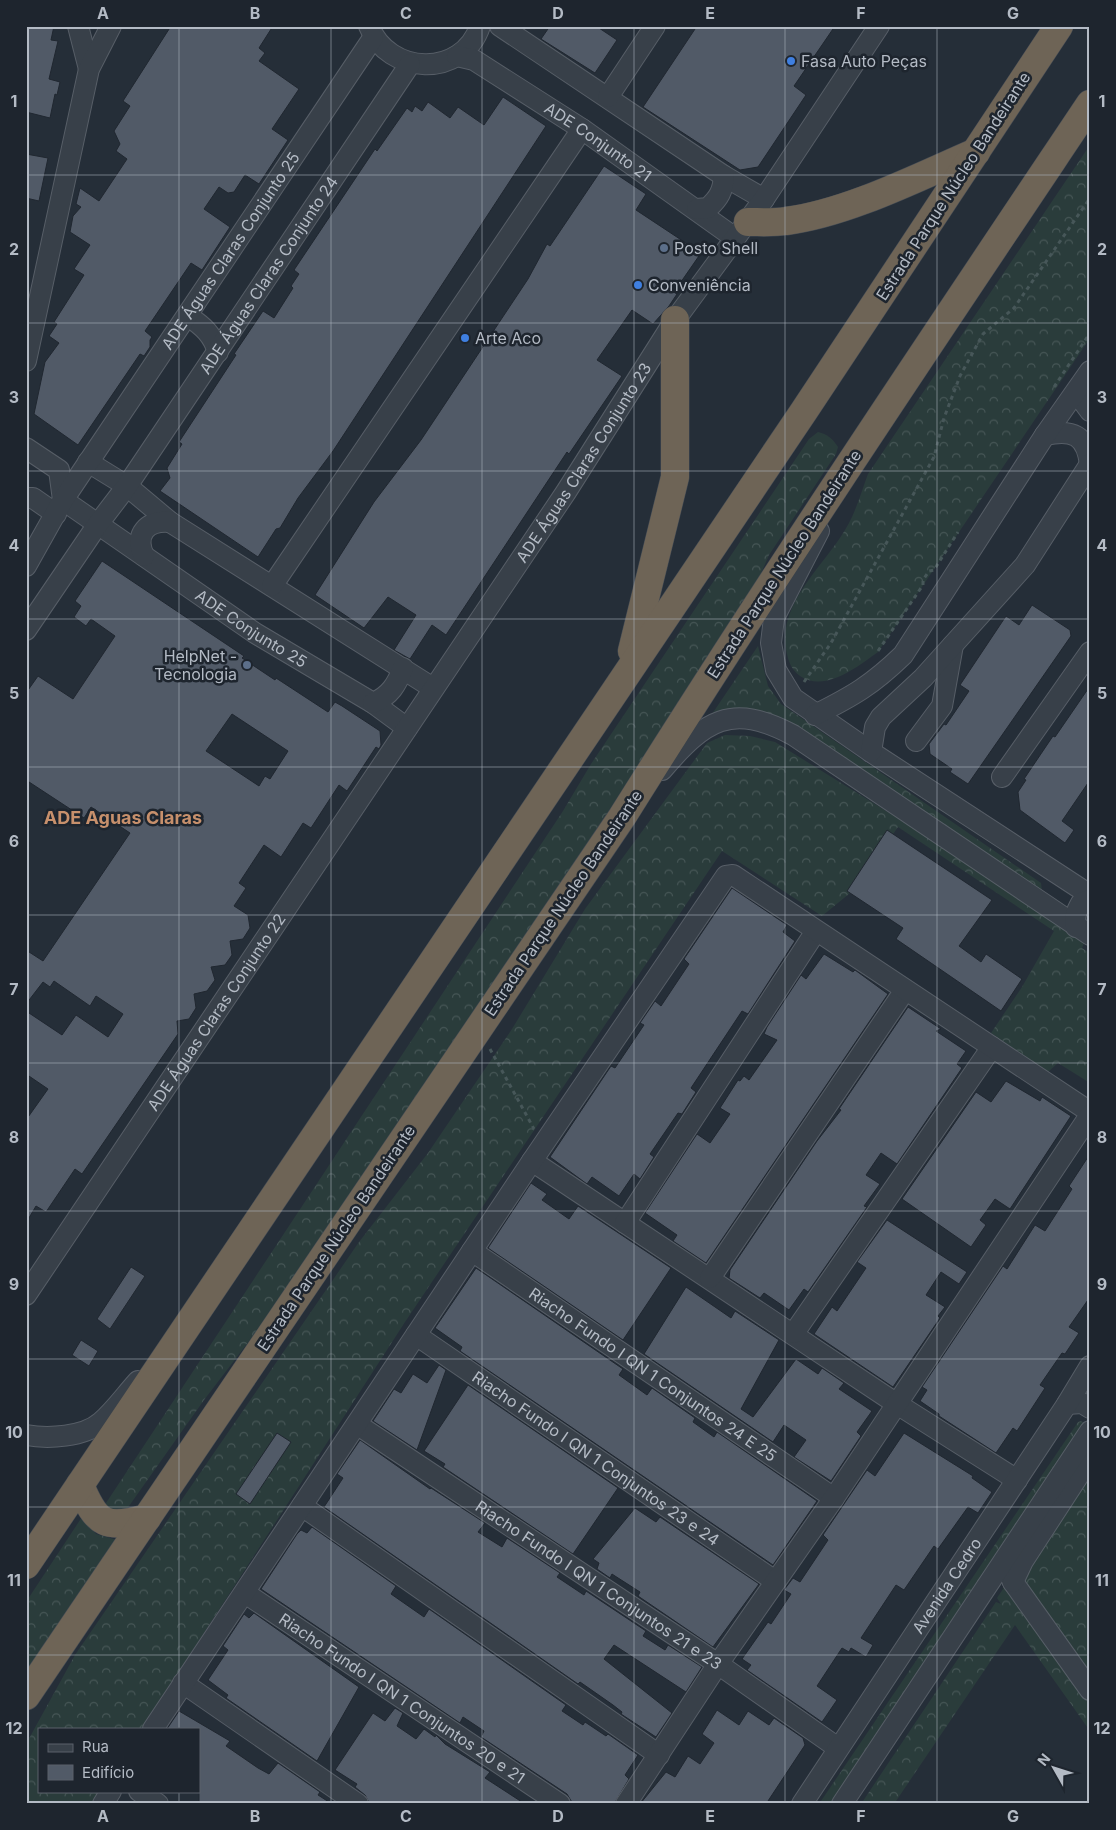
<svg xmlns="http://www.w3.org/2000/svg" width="1116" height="1830" viewBox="0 0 1116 1830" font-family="Inter,sans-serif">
<defs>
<pattern id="forest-crowns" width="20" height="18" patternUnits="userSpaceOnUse" patternTransform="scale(1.25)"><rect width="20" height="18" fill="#2a3c3b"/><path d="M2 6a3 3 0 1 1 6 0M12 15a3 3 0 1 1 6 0" fill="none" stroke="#465656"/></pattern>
</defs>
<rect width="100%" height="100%" fill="#252e38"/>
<g fill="url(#forest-crowns)">
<path d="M1090 145V338L878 652C857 667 825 693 800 676 792 670 789 663 787 654 775 602 827 565 849 523 857 508 862 490 868 474Z"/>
<path d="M818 432C827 434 833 439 838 447L836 454 769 555 748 603 288 1290 204 1400 129 1506 124 1512 108 1511 106 1503 110 1497 563 811 591 764 809 439Z"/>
<polygon points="758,646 768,686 781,704 1041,883 1042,891 811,741 710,717"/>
<polygon points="725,735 750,736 775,742 933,840 1085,941 1082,948 1090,953 1090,1083 1058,1063 1048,1072 991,1033 1022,987 1054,931 898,827 855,889 822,916 722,851 405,1322 142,1729 39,1729 39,1791 102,1791 93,1804 26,1804 26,1744 75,1655 359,1242 428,1153 512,1029 585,909 707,743"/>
<polygon points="1081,1421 1086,1425 831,1804 819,1804 1078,1422"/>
<polygon points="1090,1458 1090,1731 1015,1625 894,1804 861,1804 996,1602 1001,1604 997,1598"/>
<polygon points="82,1517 96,1534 117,1540 26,1676 26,1602"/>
</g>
<g fill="#515a67" stroke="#202730" fill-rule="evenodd">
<polygon points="26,26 54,26 51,40 58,41 49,79 60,82 57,95 55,94 50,118 26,112"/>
<polygon points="171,26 273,26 259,48 265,53 259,61 299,89 272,129 288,140 259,184 245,175 234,192 228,193 219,187 204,209 230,227 202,270 191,263 145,331 152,337 150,340 150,347 144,356 140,354 78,445 34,414 45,362 59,343 49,336 57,324 54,322 84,275 74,269 90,245 70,232 73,216 81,207 76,204 80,188 99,201 127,159 116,151 120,144 114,131 130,106 123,101"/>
<polygon points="550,26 596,26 617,40 595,73 541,39"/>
<polygon points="697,26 835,26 794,86 806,95 758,167 740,170 643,107"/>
<polygon points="503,97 546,126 333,451 298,498 280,528 276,529 258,557 160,491 170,478 167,468 182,444 179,442 236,355 234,354 263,311 274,318 293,288 291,286 299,274 294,270 375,149 377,151 407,108 412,112 415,106 422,111 428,102 450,118 458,107 484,125"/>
<polygon points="26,154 48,158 39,201 26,198"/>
<polygon points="604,166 646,194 636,210 701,253 674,292 677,294 669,306 653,324 632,310 597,360 622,376 569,454 567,452 446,635 432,625 410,659 394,650 416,615 388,597 364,628 315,595 374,502 421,440 528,279 547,244 550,246"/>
<path d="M102 561 244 656 242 658 275 680 276 678 328 712 335 702 342 706 380 731 381 745 379 749 376 747 347 791 339 785 311 828 303 823 281 857 264 845 239 883 246 888 234 906 248 915 250 928 243 939 230 941 232 955 225 965 211 967 215 980 207 991 194 994 196 1008 189 1019 177 1021 178 1034 82 1174 75 1169 46 1212 36 1206 26 1223V1120L48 1089 26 1074V1011L62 1035 76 1015 108 1037 123 1014 96 996 90 1006 54 981 50 987 43 982 26 1004V950L43 961 130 833 91 807 84 818 26 780V693L38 676 73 699 115 636 91 619 86 626 74 617 81 606 75 601ZM232 714 288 751 270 779 265 776 259 786 206 751Z"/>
<polygon points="1032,605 1070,630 1071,636 968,784 950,772 952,769 930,754 929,744 944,724 946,725 969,691 960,685 1006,616 1019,625"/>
<polygon points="1090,686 1090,780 1062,821 1074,830 1065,843 1020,810 1018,792 1026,780 1024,779 1053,736 1055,737"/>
<polygon points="887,830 992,900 959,946 981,962 986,954 1022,979 1001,1011 896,939 903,928 847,891"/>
<polygon points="732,888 787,925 783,932 795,941 748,1014 742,1011 691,1088 696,1092 682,1114 678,1113 650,1154 654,1157 640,1179 634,1174 619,1196 592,1177 587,1184 550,1157 611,1066 615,1068 644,1025 640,1023 655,1001 661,1006 689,964 684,959"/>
<polygon points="824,954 853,972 855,970 888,994 706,1263 673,1241 677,1235 645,1213 697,1134 710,1143 730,1114 720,1108 738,1080 740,1081 744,1076 749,1080 777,1040 764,1034 767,1027 801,975 806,979"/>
<polygon points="908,1007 941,1029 936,1031 966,1051 957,1064 962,1068 897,1164 881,1153 866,1175 880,1184 864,1206 867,1207 808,1292 804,1289 789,1310 764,1293 760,1298 729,1278 730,1270 817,1141 841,1110 839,1109"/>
<polygon points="1006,1081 1040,1101 1042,1097 1071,1116 1010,1209 995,1199 980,1220 986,1225 971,1247 902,1199 976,1092 991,1102"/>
<polygon points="1090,1154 1090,1297 1069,1327 1079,1333 1065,1354 1062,1353 1040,1385 1045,1388 1017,1431 1013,1428 996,1453 939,1416 939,1414 920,1401 927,1390 922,1387 1003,1266 1007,1269 1035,1225 1045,1231 1072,1189 1069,1186"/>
<polygon points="531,1183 547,1194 542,1200 569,1219 578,1206 671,1268 623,1340 488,1248"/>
<polygon points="887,1220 967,1272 959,1284 941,1272 926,1295 945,1307 938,1316 940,1318 893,1387 814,1334 832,1307 837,1311 866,1268 857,1262"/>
<polygon points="131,1267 145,1276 110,1329 97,1319"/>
<polygon points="476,1268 623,1369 619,1375 647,1395 652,1388 695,1418 693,1422 714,1437 717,1432 817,1501 773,1565 460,1351 462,1347 435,1328"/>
<polygon points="686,1287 731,1318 735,1311 779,1340 741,1409 753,1417 796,1359 818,1374 822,1368 844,1383 839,1389 872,1411 857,1432 861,1436 831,1481 794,1457 806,1440 784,1425 773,1442 644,1354"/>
<polygon points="81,1340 98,1351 89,1366 72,1355"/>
<polygon points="439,1365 446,1370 417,1450 373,1421 394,1389 401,1393 413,1374 427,1383"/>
<polygon points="468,1385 618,1488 573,1554 443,1467 445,1464 424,1451"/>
<polygon points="277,1433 291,1442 250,1504 236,1494"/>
<polygon points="904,1433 973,1476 972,1478 992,1492 978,1513 968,1507 938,1549 934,1546 904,1590 896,1585 861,1638 873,1645 866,1657 851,1648 849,1652 842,1648 817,1686 837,1700 822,1722 747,1670 751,1665 742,1659 768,1622 771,1624 791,1594 784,1590 793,1578 800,1582 828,1540 823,1535 867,1470 875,1476"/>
<polygon points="360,1440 430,1489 431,1488 485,1523 478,1532 502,1547 507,1538 560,1573 557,1577 584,1595 586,1591 646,1631 643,1636 665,1650 668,1645 702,1667 686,1692 614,1645 604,1659 672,1713 656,1737 621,1714 622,1712 613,1705 580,1682 578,1684 324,1507 343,1478 337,1474"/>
<polygon points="635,1508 656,1522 660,1517 759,1584 713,1647 638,1596 640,1592 615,1576 612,1574 610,1578 597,1569 599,1563 593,1559"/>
<polygon points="312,1527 396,1586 391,1594 424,1617 429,1609 566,1705 562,1711 583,1725 585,1722 606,1736 608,1734 638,1755 625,1775 629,1779 614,1804 573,1804 567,1794 481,1737 484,1731 463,1717 460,1723 261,1589 297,1534 301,1530 307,1533"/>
<polygon points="254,1613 359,1687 317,1761 226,1698 228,1695 208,1680 228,1650 223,1646 244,1614 249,1618"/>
<polygon points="395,1708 403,1713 397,1726 416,1739 424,1729 435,1737 436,1735 445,1744 490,1772 485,1778 525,1804 370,1804 365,1795 355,1787 357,1784 335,1770 373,1713 385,1721"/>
<polygon points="717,1710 739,1725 748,1711 769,1725 774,1718 803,1738 805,1745 766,1804 640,1804 666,1772 675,1777 688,1756 700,1764 714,1743 702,1734"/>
<polygon points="179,1711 230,1741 226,1746 258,1768 269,1774 278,1763 320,1792 318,1795 332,1804 199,1804 199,1729 167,1729"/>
</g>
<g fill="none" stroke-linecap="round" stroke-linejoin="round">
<defs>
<g id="minor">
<polyline points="78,26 89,69"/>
<path d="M369 26C388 75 462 79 480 26"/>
<polyline points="500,26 724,176 764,199"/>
<path id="s1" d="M457 56 474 60 582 129 735 238"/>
<polyline points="608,97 655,26"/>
<path d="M697 209 708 208C719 198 723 191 724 176"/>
<path d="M188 316C203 326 213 335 218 352"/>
<polyline points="26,361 89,69 111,26"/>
<polyline points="1076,392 1090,411"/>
<path d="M1045 435C1073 429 1086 435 1090 464"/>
<path id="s2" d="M26 448 59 470 63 500 255 633 373 703 407 728"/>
<polyline points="88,462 127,486 170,522 433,688"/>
<polyline points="26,498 33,498 56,514"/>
<polyline points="819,531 774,618 771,643 776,670 793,698 871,752 1090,895"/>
<path d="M144 556C134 534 147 520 170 522"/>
<path id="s3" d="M26 566 63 500 373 38"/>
<polyline points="272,586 582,129"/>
<path id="s4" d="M26 630 98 524 127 486 410 64"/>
<path d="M373 703C390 696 397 684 403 668"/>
<path d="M815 715C853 696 872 685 903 655L1045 435 1090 371"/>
<polyline points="916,741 942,706 953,645"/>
<polyline points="871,752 875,727 881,717 923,678 1025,565 1090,464"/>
<path d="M662 770C705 720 731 702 793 735L1090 935"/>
<polyline points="1002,777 1090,652"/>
<path d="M1076 927C1074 917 1076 912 1081 903L1090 900"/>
<polyline points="532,1161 897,1404 1017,1480"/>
<polyline points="625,1223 816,931"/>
<path id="s5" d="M472 1251 834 1498"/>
<polyline points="710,1278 905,990"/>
<path id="s6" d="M26 1295 566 492 675 320 764 199 879 26"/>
<polyline points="794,1333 992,1047"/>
<path id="s7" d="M416 1335 775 1581"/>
<polyline points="1067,1404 1082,1403 1090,1408"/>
<path id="s8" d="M358 1425 718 1664 838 1748"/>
<path d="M26 1435C48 1439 84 1437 101 1422 115 1410 126 1394 138 1381"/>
<polyline points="302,1506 659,1755"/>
<polyline points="1004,1561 1013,1582 1090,1690"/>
<polyline points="1013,1582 1023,1561 1090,1458"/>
<path id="s9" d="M245 1593 560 1804"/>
<polyline points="183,1683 358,1804"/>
<polyline points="153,1729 532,1161 726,876 733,875 1090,1112"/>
<polyline points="139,1791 158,1804"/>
<polyline points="103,1804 111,1791"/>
<polyline points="626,1804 718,1664 834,1498 1090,1115"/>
<path id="s10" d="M802 1804 1067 1404 1090 1366"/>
<polyline points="842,1804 1090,1431"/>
</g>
<g id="highway">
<path d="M748 222C760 222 773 223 786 221 848 213 918 177 976 152"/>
<polyline points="632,651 675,477 675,320"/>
<path d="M80 1485C97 1526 106 1529 147 1518"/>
<polyline points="26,1565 804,411 1059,26"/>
<path d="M26 1696 622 817C773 576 932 340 1090 104"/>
</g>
</defs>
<use href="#minor" stroke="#575e67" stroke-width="22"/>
<use href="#highway" stroke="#444b54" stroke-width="29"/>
<g stroke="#475759" stroke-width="3" stroke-dasharray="4 4" stroke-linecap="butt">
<polyline points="1054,387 1090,333"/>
<polyline points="878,651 923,585 923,580 929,571 934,570 958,532"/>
<polyline points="804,682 831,643 934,457 944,418 960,376 983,334 1014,308 1090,198"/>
<polyline points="490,1049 534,1129"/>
</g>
<use href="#minor" stroke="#384049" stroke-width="20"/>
<use href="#highway" stroke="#6e6456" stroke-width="28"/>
</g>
<path fill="none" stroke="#b4bbc5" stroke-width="1" stroke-opacity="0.55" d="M179 26V1729M331 26V1804M482 26V1804M634 26V1804M785 26V1804M937 26V1804M26 175H1090M26 323H1090M26 471H1090M26 619H1090M26 767H1090M26 915H1090M26 1063H1090M26 1211H1090M26 1359H1090M26 1507H1090M26 1655H1090M179 1791V1804"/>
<g fill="#3f7fe0" stroke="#1e252e" stroke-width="2">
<circle cx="791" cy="61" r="5"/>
<circle cx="638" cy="285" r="5"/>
<circle cx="465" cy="338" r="5"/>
</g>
<g fill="#5c6f8a" stroke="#1e252e" stroke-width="2">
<circle cx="664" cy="248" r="5"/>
<circle cx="247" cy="665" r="5"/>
</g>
<g text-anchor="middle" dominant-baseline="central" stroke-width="5" stroke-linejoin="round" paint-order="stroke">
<g font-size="16" fill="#b4bbc5" stroke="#1e252e" text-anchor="start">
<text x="801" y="61">Fasa Auto Peças</text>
<text x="674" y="248">Posto Shell</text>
<text x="648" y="285">Conveniência</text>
<text x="475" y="338">Arte Aco</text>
<text x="237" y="656" text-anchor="end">HelpNet -<tspan x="237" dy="18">Tecnologia</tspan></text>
</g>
<g font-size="16" fill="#b4bbc5" stroke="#1e252e">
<text stroke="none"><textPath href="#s1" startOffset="166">ADE Conjunto 21</textPath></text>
<text transform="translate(953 186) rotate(-57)">Estrada Parque Núcleo Bandeirante</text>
<text stroke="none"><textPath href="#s3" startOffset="376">ADE Águas Claras Conjunto 25</textPath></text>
<text stroke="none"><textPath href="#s4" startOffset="430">ADE Águas Claras Conjunto 24</textPath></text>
<text stroke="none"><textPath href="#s6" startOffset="1002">ADE Águas Claras Conjunto 23</textPath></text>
<text transform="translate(784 564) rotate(-57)">Estrada Parque Núcleo Bandeirante</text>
<text stroke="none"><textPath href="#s2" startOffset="298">ADE Conjunto 25</textPath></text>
<text transform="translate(563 903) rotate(-56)">Estrada Parque Núcleo Bandeirante</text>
<text stroke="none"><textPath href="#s6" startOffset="341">ADE Águas Claras Conjunto 22</textPath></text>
<text transform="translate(336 1238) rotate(-56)">Estrada Parque Núcleo Bandeirante</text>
<text stroke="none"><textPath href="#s5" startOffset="219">Riacho Fundo I QN 1 Conjuntos 24 E 25</textPath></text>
<text stroke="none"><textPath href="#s7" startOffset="218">Riacho Fundo I QN 1 Conjuntos 23 e 24</textPath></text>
<text stroke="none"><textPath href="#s8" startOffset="289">Riacho Fundo I QN 1 Conjuntos 21 e 23</textPath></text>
<text stroke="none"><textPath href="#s10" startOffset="262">Avenida Cedro</textPath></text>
<text stroke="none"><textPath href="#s9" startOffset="189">Riacho Fundo I QN 1 Conjuntos 20 e 21</textPath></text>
</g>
<g font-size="18" font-weight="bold" fill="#c7906c" stroke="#1e252e">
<text x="123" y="817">ADE Aguas Claras</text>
</g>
</g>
<rect width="1116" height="1830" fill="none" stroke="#1e252e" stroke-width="55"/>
<rect x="38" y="1728" width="162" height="65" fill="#1e252e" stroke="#5a616a"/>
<rect x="48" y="1744" width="25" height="8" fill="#384049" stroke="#5a616a"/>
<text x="82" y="1752" font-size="15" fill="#b4bbc5">Rua</text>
<rect x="48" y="1765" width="25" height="15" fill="#515a67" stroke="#5a616a"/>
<text x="82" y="1778" font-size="15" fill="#b4bbc5">Edifício</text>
<g transform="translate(1054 1768) rotate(309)" stroke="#1e252e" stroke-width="4" paint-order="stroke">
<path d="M0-4L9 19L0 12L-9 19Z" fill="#b4bbc5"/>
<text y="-8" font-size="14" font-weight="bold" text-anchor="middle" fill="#b4bbc5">N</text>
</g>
<rect x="28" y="28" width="1060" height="1774" fill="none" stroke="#b4bbc5" stroke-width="2"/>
<g font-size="16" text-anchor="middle" font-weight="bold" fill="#b4bbc5">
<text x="103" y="19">A</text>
<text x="255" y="19">B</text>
<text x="406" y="19">C</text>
<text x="558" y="19">D</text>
<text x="710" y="19">E</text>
<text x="861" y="19">F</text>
<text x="1013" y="19">G</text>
<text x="14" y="107">1</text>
<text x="1102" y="107">1</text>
<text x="14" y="255">2</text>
<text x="1102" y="255">2</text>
<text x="14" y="403">3</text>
<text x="1102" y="403">3</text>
<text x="14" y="551">4</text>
<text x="1102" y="551">4</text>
<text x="14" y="699">5</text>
<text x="1102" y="699">5</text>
<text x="14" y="847">6</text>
<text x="1102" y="847">6</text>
<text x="14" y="995">7</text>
<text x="1102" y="995">7</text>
<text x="14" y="1143">8</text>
<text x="1102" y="1143">8</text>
<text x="14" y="1290">9</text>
<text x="1102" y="1290">9</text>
<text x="14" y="1438">10</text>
<text x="1102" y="1438">10</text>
<text x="14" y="1586">11</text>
<text x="1102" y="1586">11</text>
<text x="14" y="1734">12</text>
<text x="1102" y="1734">12</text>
<text x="103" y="1822">A</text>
<text x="255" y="1822">B</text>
<text x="406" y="1822">C</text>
<text x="558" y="1822">D</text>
<text x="710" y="1822">E</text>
<text x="861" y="1822">F</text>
<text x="1013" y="1822">G</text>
</g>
</svg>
